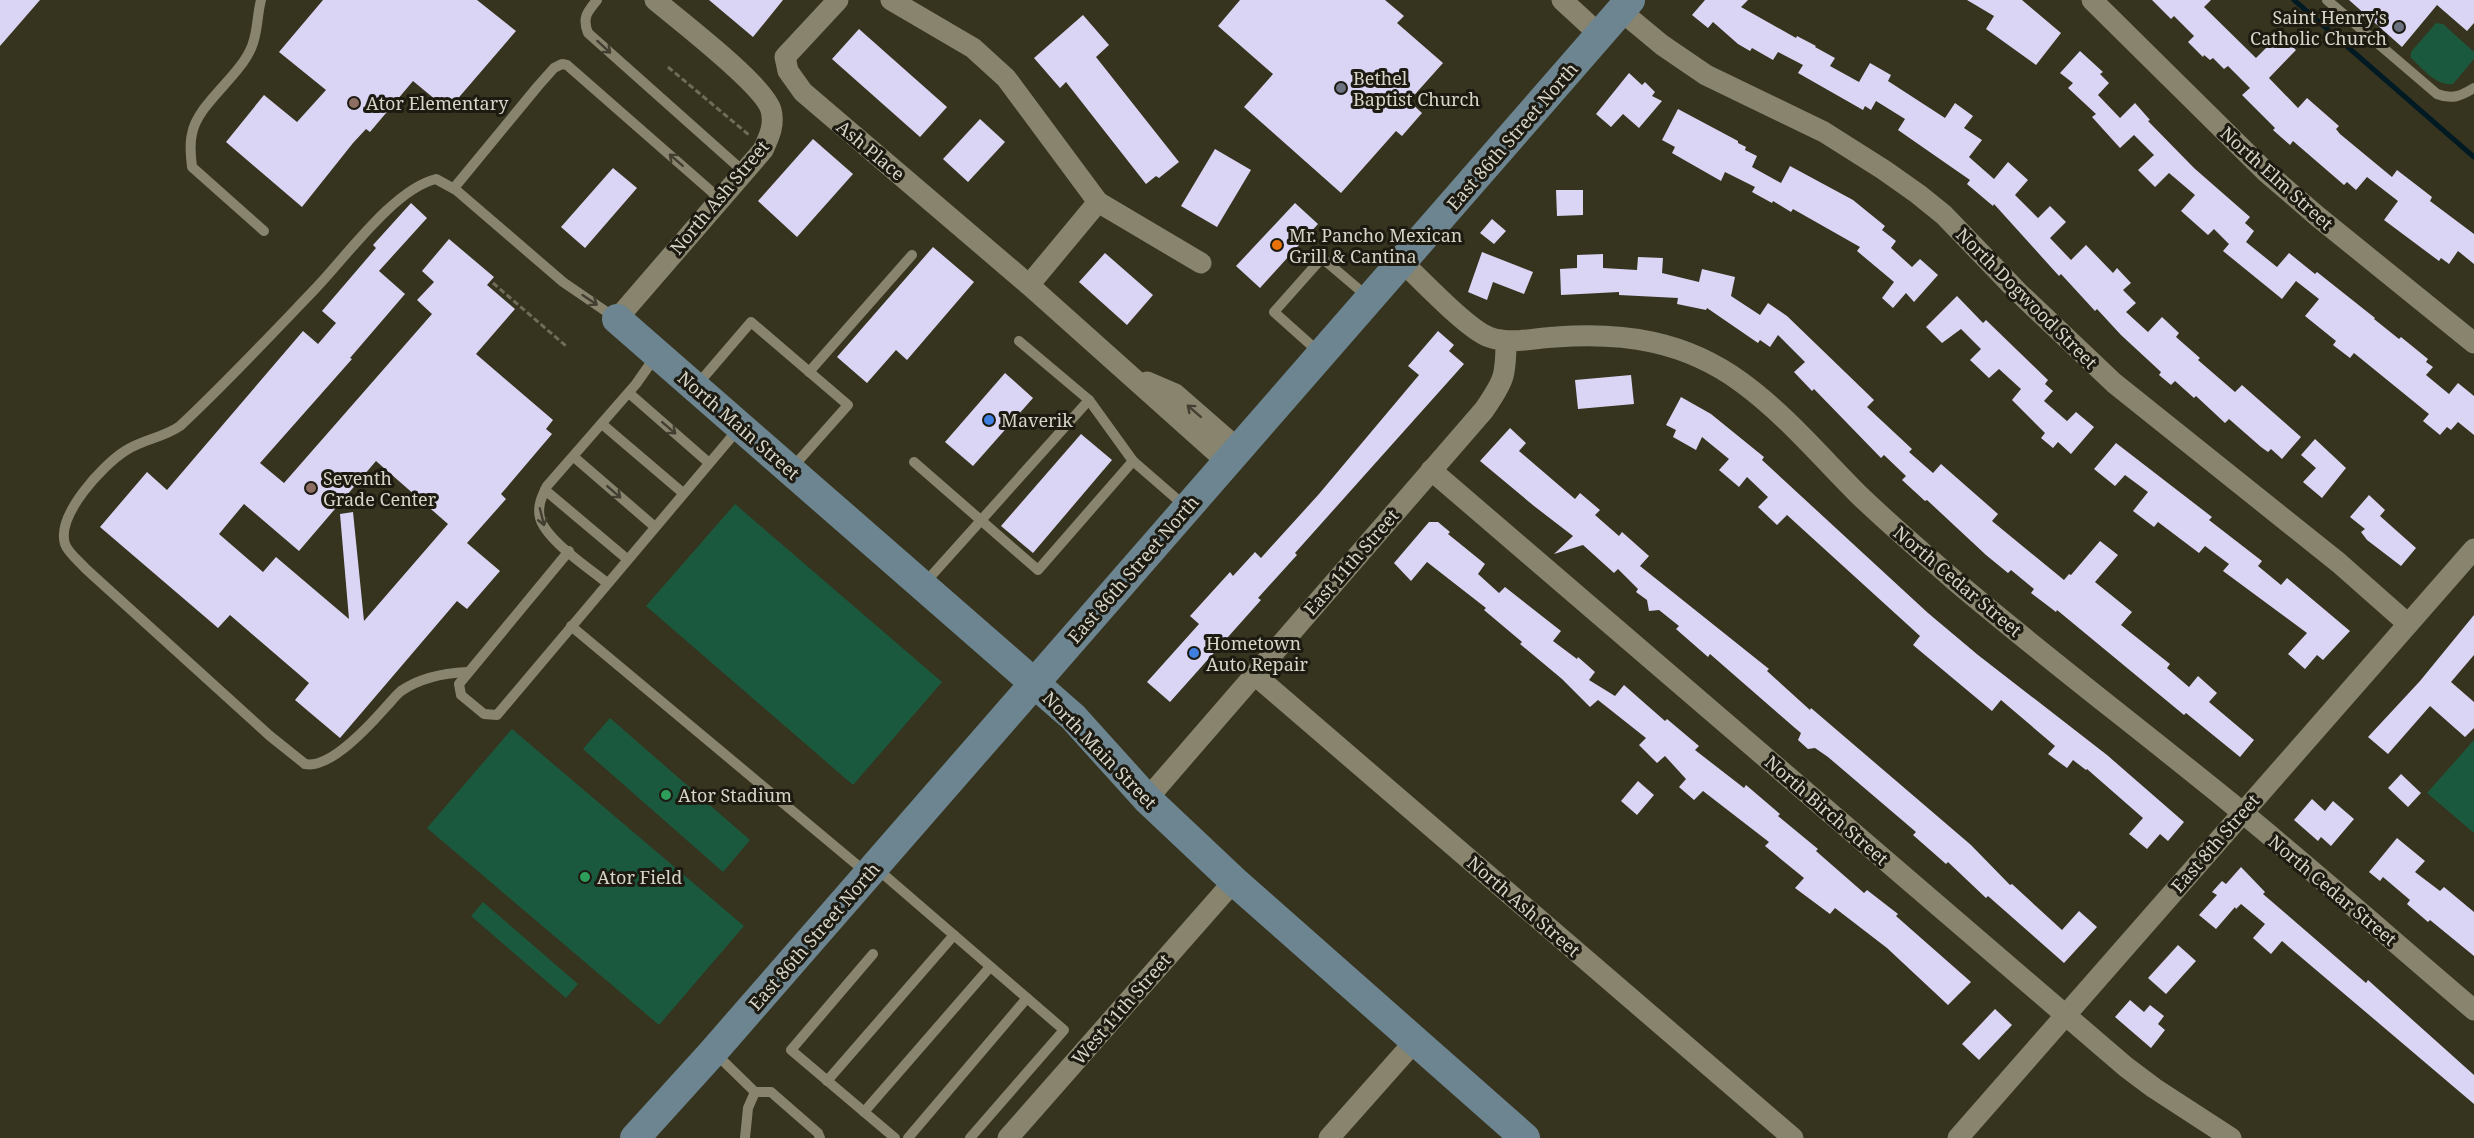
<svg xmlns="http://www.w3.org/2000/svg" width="2474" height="1138" viewBox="0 0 2474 1138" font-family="'Noto Serif',serif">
<rect width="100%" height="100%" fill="#36331e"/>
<g fill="#1b593e">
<path d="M2436 23 2443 24 2474 52V59L2453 84C2436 86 2423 69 2411 58V52Z"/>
<polygon points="735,504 942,682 853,785 646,606"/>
<polygon points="610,718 750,840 723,872 583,749"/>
<polygon points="512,729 744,926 659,1025 427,828"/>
<polygon points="2474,740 2474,833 2427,793"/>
<polygon points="483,902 578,984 566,998 471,916"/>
</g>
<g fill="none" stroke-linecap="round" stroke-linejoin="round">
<polyline stroke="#001a24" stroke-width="5" points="2294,0 2474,157"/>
</g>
<g fill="#dad5f4" fill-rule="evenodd">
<polygon points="0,0 40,0 0,46"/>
<polygon points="323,0 477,0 516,31 448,110 413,81 370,132 366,129 353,143 302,207 226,142 264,95 297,122 326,90 279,52"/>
<polygon points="709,0 783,0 753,37"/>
<polygon points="1240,0 1385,0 1404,16 1397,23 1443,63 1409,101 1422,113 1402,136 1396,131 1341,193 1244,107 1273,74 1218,26"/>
<polygon points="1705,0 1748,0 1741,7 1796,38 1797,36 1816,46 1815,47 1835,58 1830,66 1859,82 1870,63 1891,75 1888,81 1945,118 1955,103 1973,116 1964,128 1982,140 1969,157 1994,179 2008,162 2028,180 2015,195 2038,218 2050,206 2066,222 2050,238 2071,260 2086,245 2113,273 2117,268 2131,283 2123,290 2136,303 2126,312 2148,332 2162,317 2179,333 2176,337 2200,358 2198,360 2235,392 2242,385 2301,437 2282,459 2271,449 2268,452 2261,447 2229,419 2225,423 2196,396 2194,398 2175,381 2171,385 2159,375 2161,372 2121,335 2097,309 2095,311 2061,274 2059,276 1994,204 1993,206 1967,184 1970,180 1898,130 1905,119 1876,101 1871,110 1865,106 1863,110 1798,73 1803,65 1778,52 1773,60 1752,48 1750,51 1738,44 1713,22 1708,28 1692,15"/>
<polygon points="1967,0 2022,0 2061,33 2036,65 1986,29 1994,16"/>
<polygon points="2152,0 2211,0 2204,7 2256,58 2280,34 2296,50 2269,78 2298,108 2307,98 2339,126 2336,129 2340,134 2392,177 2397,170 2432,197 2430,201 2474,234 2474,264 2458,251 2449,264 2441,258 2439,261 2384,220 2398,201 2367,177 2356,190 2347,182 2344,185 2293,141 2290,145 2273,130 2275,128 2242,95 2250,88 2228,66 2224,69 2213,58 2210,60 2204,55 2203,57 2188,42 2194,36 2174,16 2171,19"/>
<polygon points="2349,0 2474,0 2474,23 2467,31 2437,5 2402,47"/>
<polygon points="1083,15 1109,45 1096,57 1179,162 1159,178 1156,176 1146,184 1066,82 1060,88 1034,58"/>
<polygon points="859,29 947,107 920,137 832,59"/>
<polygon points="2080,51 2103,72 2100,74 2109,83 2098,95 2120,118 2135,103 2150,120 2148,121 2194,168 2250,217 2245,223 2254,231 2246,242 2277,267 2289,253 2315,274 2317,272 2375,318 2374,319 2399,339 2401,337 2428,359 2426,362 2433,367 2426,375 2449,394 2458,383 2474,396 2474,435 2458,422 2451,430 2447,427 2440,435 2423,421 2429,414 2354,353 2350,358 2333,345 2336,341 2305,316 2319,299 2296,281 2282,299 2223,251 2229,244 2214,229 2208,235 2181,211 2195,195 2169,173 2155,187 2138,170 2154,155 2134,135 2120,148 2092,117 2096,114 2068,88 2073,83 2060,73"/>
<polygon points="1629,73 1642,85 1645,82 1655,92 1652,96 1662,101 1639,128 1623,114 1611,127 1596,114"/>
<polygon points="1678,109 1738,141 1738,143 1746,147 1745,150 1757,156 1752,167 1781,183 1790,166 1853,200 1885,226 1882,230 1896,241 1891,248 1912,267 1920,259 1938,275 1914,302 1906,293 1893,308 1882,298 1894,282 1857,251 1860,247 1793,209 1791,212 1773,201 1772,203 1752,192 1755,187 1725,172 1721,181 1672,153 1675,147 1662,140"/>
<polygon points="980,119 1005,142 968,182 943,159"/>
<polygon points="813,139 853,174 797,237 758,201"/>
<polygon points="1215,149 1251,170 1217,227 1181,206"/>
<polygon points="613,168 637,188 585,248 561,227"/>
<polygon points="1556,190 1583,190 1583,215 1557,216"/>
<path d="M411 203 427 218 379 271 405 294 350 358 352 359 260 463 284 483 432 314 417 300 434 282 422 271 449 239 494 277 487 285 515 309 476 354 553 420 546 429 552 434 501 494 506 499 467 543 500 571 467 609 457 601 340 738 295 700 309 683 230 615 218 628 100 527 147 472 167 490 303 331 318 344 336 323 322 311 376 248 373 245ZM376 461 448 524 364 621 353 512 340 514 349 619 276 557 263 572 219 534 244 504 299 551Z"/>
<polygon points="1295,203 1318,224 1260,288 1236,266"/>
<polygon points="1492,219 1506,231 1494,244 1480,233"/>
<polygon points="933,247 974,282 907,360 896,350 867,383 837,357"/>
<polygon points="1482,252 1533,272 1524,294 1493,282 1487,300 1468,292"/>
<polygon points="1105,253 1153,295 1127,325 1079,282"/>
<polygon points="1603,254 1603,268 1637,270 1638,257 1663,258 1662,273 1699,282 1702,269 1735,277 1731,296 1760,315 1768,303 1787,316 1874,400 1867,407 1912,449 1909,452 1933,473 1941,464 1998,514 1992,521 2064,580 2069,574 2071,575 2100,541 2118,555 2095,582 2132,612 2121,625 2170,664 2167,668 2189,687 2198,676 2217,693 2209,702 2254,740 2240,757 2186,713 2184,715 2057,610 2056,612 2031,593 2034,589 2011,570 2008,573 1986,555 1927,500 1925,501 1902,480 1906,476 1884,455 1881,458 1814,389 1812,391 1794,372 1805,362 1778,335 1770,347 1760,340 1758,343 1707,308 1706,310 1677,304 1678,298 1619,295 1619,292 1561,295 1560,269 1577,268 1577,255"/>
<polygon points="1957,296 1983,323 1986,320 2048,380 2045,384 2053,391 2044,401 2067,421 2076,412 2094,427 2071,454 2058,442 2053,448 2041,438 2045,433 2012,400 2021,389 1999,369 1989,378 1970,360 1981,349 1961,329 1942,343 1926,327"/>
<polygon points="1438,331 1454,345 1449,351 1464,364 1295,553 1297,555 1258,598 1261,600 1170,702 1147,682 1199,624 1190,616 1230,572 1233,576 1255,552 1261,558 1319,494 1419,375 1408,366"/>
<polygon points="1005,373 1033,398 973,466 945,442"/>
<polygon points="1631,375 1634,404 1578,409 1575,380"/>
<polygon points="1681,397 1711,414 1764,457 1762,460 1928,613 1978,655 2107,755 2184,822 2168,841 2160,834 2147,849 2129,834 2143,818 2087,769 2086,770 2073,760 2067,768 2048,754 2055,746 2001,700 1992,711 1913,645 1920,636 1787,515 1777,525 1758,507 1768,497 1747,477 1739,487 1719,470 1729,459 1702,437 1696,450 1673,437 1676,430 1666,425"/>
<polygon points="1510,428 1526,443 1519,451 1575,499 1580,493 1600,510 1595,515 1619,536 1622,532 1649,556 1640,566 1769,669 1767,671 1810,710 1811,708 1971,845 2010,885 2012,884 2062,930 2079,911 2097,927 2064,963 1988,896 1986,898 1948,862 1946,864 1913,835 1916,832 1828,757 1815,748 1808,749 1798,740 1801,733 1795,728 1710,654 1708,657 1676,629 1679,626 1659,610 1649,611 1647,600 1636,592 1638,589 1618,569 1614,573 1583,545 1554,554 1573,536 1534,506 1480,461"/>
<polygon points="1081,434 1112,460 1033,553 1001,526"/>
<polygon points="2315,439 2346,468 2322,498 2303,482 2316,468 2301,455"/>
<polygon points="2116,443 2212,517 2209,520 2262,561 2258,566 2281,585 2287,578 2350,631 2323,660 2317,655 2305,669 2288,654 2307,633 2223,571 2229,564 2205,546 2199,553 2158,522 2154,527 2133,511 2148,492 2125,475 2115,486 2094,469"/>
<polygon points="2369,495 2385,510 2380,516 2416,548 2401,566 2367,540 2361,532 2365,529 2350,517"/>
<polygon points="1429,522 1438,522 1450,532 1448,534 1485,564 1478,574 1499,593 1505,587 1561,631 1553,641 1577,659 1578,657 1595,672 1589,680 1615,696 1624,685 1665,721 1667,719 1699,746 1695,750 1744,788 1746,785 1780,814 1778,816 1818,849 1816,851 1864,893 1867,890 1898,914 1896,916 1971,982 1948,1005 1887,948 1835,908 1830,914 1795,888 1804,878 1765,846 1769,842 1703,791 1694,800 1679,787 1686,779 1665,756 1657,763 1639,745 1646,738 1598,700 1590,707 1562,679 1520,644 1522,642 1484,610 1486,608 1427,562 1411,581 1394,563"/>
<polygon points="2474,615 2474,655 2451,682 2474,702 2474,728 2465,737 2430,706 2388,754 2368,737 2420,681"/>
<polygon points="2401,774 2421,793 2408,807 2388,788"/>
<polygon points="1638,781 1654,795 1637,815 1621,801"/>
<polygon points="2312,799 2325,811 2333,801 2354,819 2331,846 2321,837 2318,841 2294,820"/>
<polygon points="2397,838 2425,861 2415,872 2440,891 2444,887 2474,912 2474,956 2430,920 2428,922 2407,904 2410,900 2383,877 2380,881 2369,872"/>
<polygon points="2241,867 2265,892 2263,894 2366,983 2368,980 2474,1075 2474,1104 2282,941 2271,954 2253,938 2265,924 2241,904 2236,909 2235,907 2216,929 2199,915 2217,895 2212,892 2222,881 2226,884"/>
<polygon points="2178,945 2196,961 2166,994 2148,978"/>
<polygon points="2130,1000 2144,1012 2150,1005 2164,1016 2158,1024 2165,1030 2151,1048 2115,1017"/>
<polygon points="1995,1009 2012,1025 1979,1060 1962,1044"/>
</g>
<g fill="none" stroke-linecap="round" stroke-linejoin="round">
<g stroke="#6f6c5a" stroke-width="3" stroke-dasharray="6 3" stroke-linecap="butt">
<polyline points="668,67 749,135"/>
<polyline points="493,283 566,346"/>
</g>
<g stroke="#88846e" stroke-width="10">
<path d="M261 0C257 15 258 31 252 46 240 77 197 104 192 134 189 145 191 156 192 167L264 231"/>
<path d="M597 0C587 12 582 18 588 33L744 172"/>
<path d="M2327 0 2437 94C2452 100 2461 96 2474 88"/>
<polyline points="454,188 538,86 554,68 562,64 567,65 720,199"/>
<polyline points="1019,341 1089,400 1133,461 1186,507"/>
<polyline points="1321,354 1274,312 1322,258 1369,298"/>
<polyline points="809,372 912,255"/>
<polyline points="697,385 751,322 848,405 792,468"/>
<polyline points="629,393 709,463"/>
<polyline points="602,424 683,493"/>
<polyline points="574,457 655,527"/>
<polyline points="914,462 1038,570 1133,461"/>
<polyline points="545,490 627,559"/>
<polyline points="569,551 459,684 461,695 484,714 497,715 740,427"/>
<path d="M607 583C589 568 546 540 540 518 537 506 542 496 547 486L636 384 655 357"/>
<polyline points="923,585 1089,400"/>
<polyline points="571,626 868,874"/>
<path d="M467 672C444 673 420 678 401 691 395 696 390 703 385 708 369 726 330 769 305 764L270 736 86 569C80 562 68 553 65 544 56 515 103 465 125 451 143 439 163 438 180 426 227 382 271 335 315 289 346 257 394 189 436 179L456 190 563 282 617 319"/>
<polyline points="875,867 1064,1030 970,1138"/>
<polyline points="873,954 791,1050 895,1138"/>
<polyline points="716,1054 755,1092 771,1092 818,1133 820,1138"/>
<polyline points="827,1081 954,935"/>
<polyline points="864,1112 990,967"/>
<polyline points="745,1138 748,1108 755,1092"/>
<polyline points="908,1138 1027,998"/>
</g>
<g stroke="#88846e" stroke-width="21">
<polyline points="838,0 785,57 788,71 803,92 1029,285 1227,462"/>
<polyline points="891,0 973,48 1006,78 1098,202 1201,263"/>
<polyline points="1562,0 1600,35"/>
<polyline points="2092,0 2266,172 2317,216 2474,343"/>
<polyline points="1621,11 1662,45 1706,75 1824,132 1884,170 1918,194 1944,215 2018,292 2114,383 2339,563 2408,624"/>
<path d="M1402 262C1422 280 1467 329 1489 337 1511 345 1533 338 1556 337 1624 332 1685 341 1741 382 1785 414 1820 456 1858 494 1889 524 1922 552 1954 580 2045 657 2140 729 2232 804 2314 871 2394 942 2474 1010"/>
<polyline points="1029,285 1098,202"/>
<path d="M617 319 763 150C769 137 775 125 771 110 764 85 680 21 655 0"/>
<polyline points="1147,382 1175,394 1238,449"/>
<polyline points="1431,470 2126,1067 2154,1088 2231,1138"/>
<polyline points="1255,675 1793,1138"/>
<path d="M1147 799 1484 410C1504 381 1506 376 1506 341"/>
<polyline points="1008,1138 1234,881"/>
<polyline points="1329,1138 1415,1041"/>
<polyline points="1958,1138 2474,549"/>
</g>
<g stroke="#6c8590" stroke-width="30">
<polyline points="617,319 1073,717 1147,799 1234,881 1525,1138"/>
<polyline points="635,1138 713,1052 1630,0"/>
</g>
</g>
<defs><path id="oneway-shaft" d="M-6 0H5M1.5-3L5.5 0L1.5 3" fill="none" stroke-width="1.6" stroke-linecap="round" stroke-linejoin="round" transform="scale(1.5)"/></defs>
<g stroke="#423f32">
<use href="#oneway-shaft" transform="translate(604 47) rotate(42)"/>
<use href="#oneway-shaft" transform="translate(676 160) rotate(-139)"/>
<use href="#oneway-shaft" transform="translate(590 300) rotate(34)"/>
<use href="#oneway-shaft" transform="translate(1194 411) rotate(-139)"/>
<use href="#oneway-shaft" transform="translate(669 428) rotate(41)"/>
<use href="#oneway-shaft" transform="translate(614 492) rotate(41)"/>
<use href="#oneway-shaft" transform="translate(542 517) rotate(76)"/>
</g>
<g fill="#6b7280" stroke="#1c1a11" stroke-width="2">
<circle cx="2399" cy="27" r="6"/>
<circle cx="1341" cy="88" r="6"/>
</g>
<g fill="#8d6e63" stroke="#1c1a11" stroke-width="2">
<circle cx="354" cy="103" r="6"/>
<circle cx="311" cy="488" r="6"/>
</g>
<circle fill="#e8710a" stroke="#1c1a11" stroke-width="2" cx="1277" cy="245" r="6"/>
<g fill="#3f7fe0" stroke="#1c1a11" stroke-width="2">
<circle cx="989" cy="420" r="6"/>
<circle cx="1194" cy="653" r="6"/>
</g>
<g fill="#2e9e5b" stroke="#1c1a11" stroke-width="2">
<circle cx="666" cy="795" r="6"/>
<circle cx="585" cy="877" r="6"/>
</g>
<g text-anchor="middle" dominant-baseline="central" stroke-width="6" stroke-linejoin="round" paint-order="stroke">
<g font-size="18" fill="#d7d5c8" stroke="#1c1a11" text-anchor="start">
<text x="2387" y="17" text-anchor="end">Saint Henry's<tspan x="2387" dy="21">Catholic Church</tspan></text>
<text x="1353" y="78">Bethel<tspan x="1353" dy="21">Baptist Church</tspan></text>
<text x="366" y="103">Ator Elementary</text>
<text x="1289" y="235">Mr. Pancho Mexican<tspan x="1289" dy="21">Grill &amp; Cantina</tspan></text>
<text x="1001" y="420">Maverik</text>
<text x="323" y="478">Seventh<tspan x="323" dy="21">Grade Center</tspan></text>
<text x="1206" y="643">Hometown<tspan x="1206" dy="21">Auto Repair</tspan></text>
<text x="678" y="795">Ator Stadium</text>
<text x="597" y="877">Ator Field</text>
</g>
<g font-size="18" fill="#d7d5c8" stroke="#1c1a11">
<text transform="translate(1512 136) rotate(-49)">East 86th Street North</text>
<text transform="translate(871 150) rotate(40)">Ash Place</text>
<text transform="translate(2277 178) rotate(42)">North Elm Street</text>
<text transform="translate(719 197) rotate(-50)">North Ash Street</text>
<text transform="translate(2027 298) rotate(45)">North Dogwood Street</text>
<text transform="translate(739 425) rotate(41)">North Main Street</text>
<text transform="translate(1351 562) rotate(-49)">East 11th Street</text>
<text transform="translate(1133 569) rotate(-49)">East 86th Street North</text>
<text transform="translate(1958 581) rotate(40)">North Cedar Street</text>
<text transform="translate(1100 750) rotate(46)">North Main Street</text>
<text transform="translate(1827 810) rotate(41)">North Birch Street</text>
<text transform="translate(2215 843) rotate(-49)">East 8th Street</text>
<text transform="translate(2333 890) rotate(40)">North Cedar Street</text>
<text transform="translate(1524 906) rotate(41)">North Ash Street</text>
<text transform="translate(814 936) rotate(-49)">East 86th Street North</text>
<text transform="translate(1121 1009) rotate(-49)">West 11th Street</text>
</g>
</g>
</svg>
